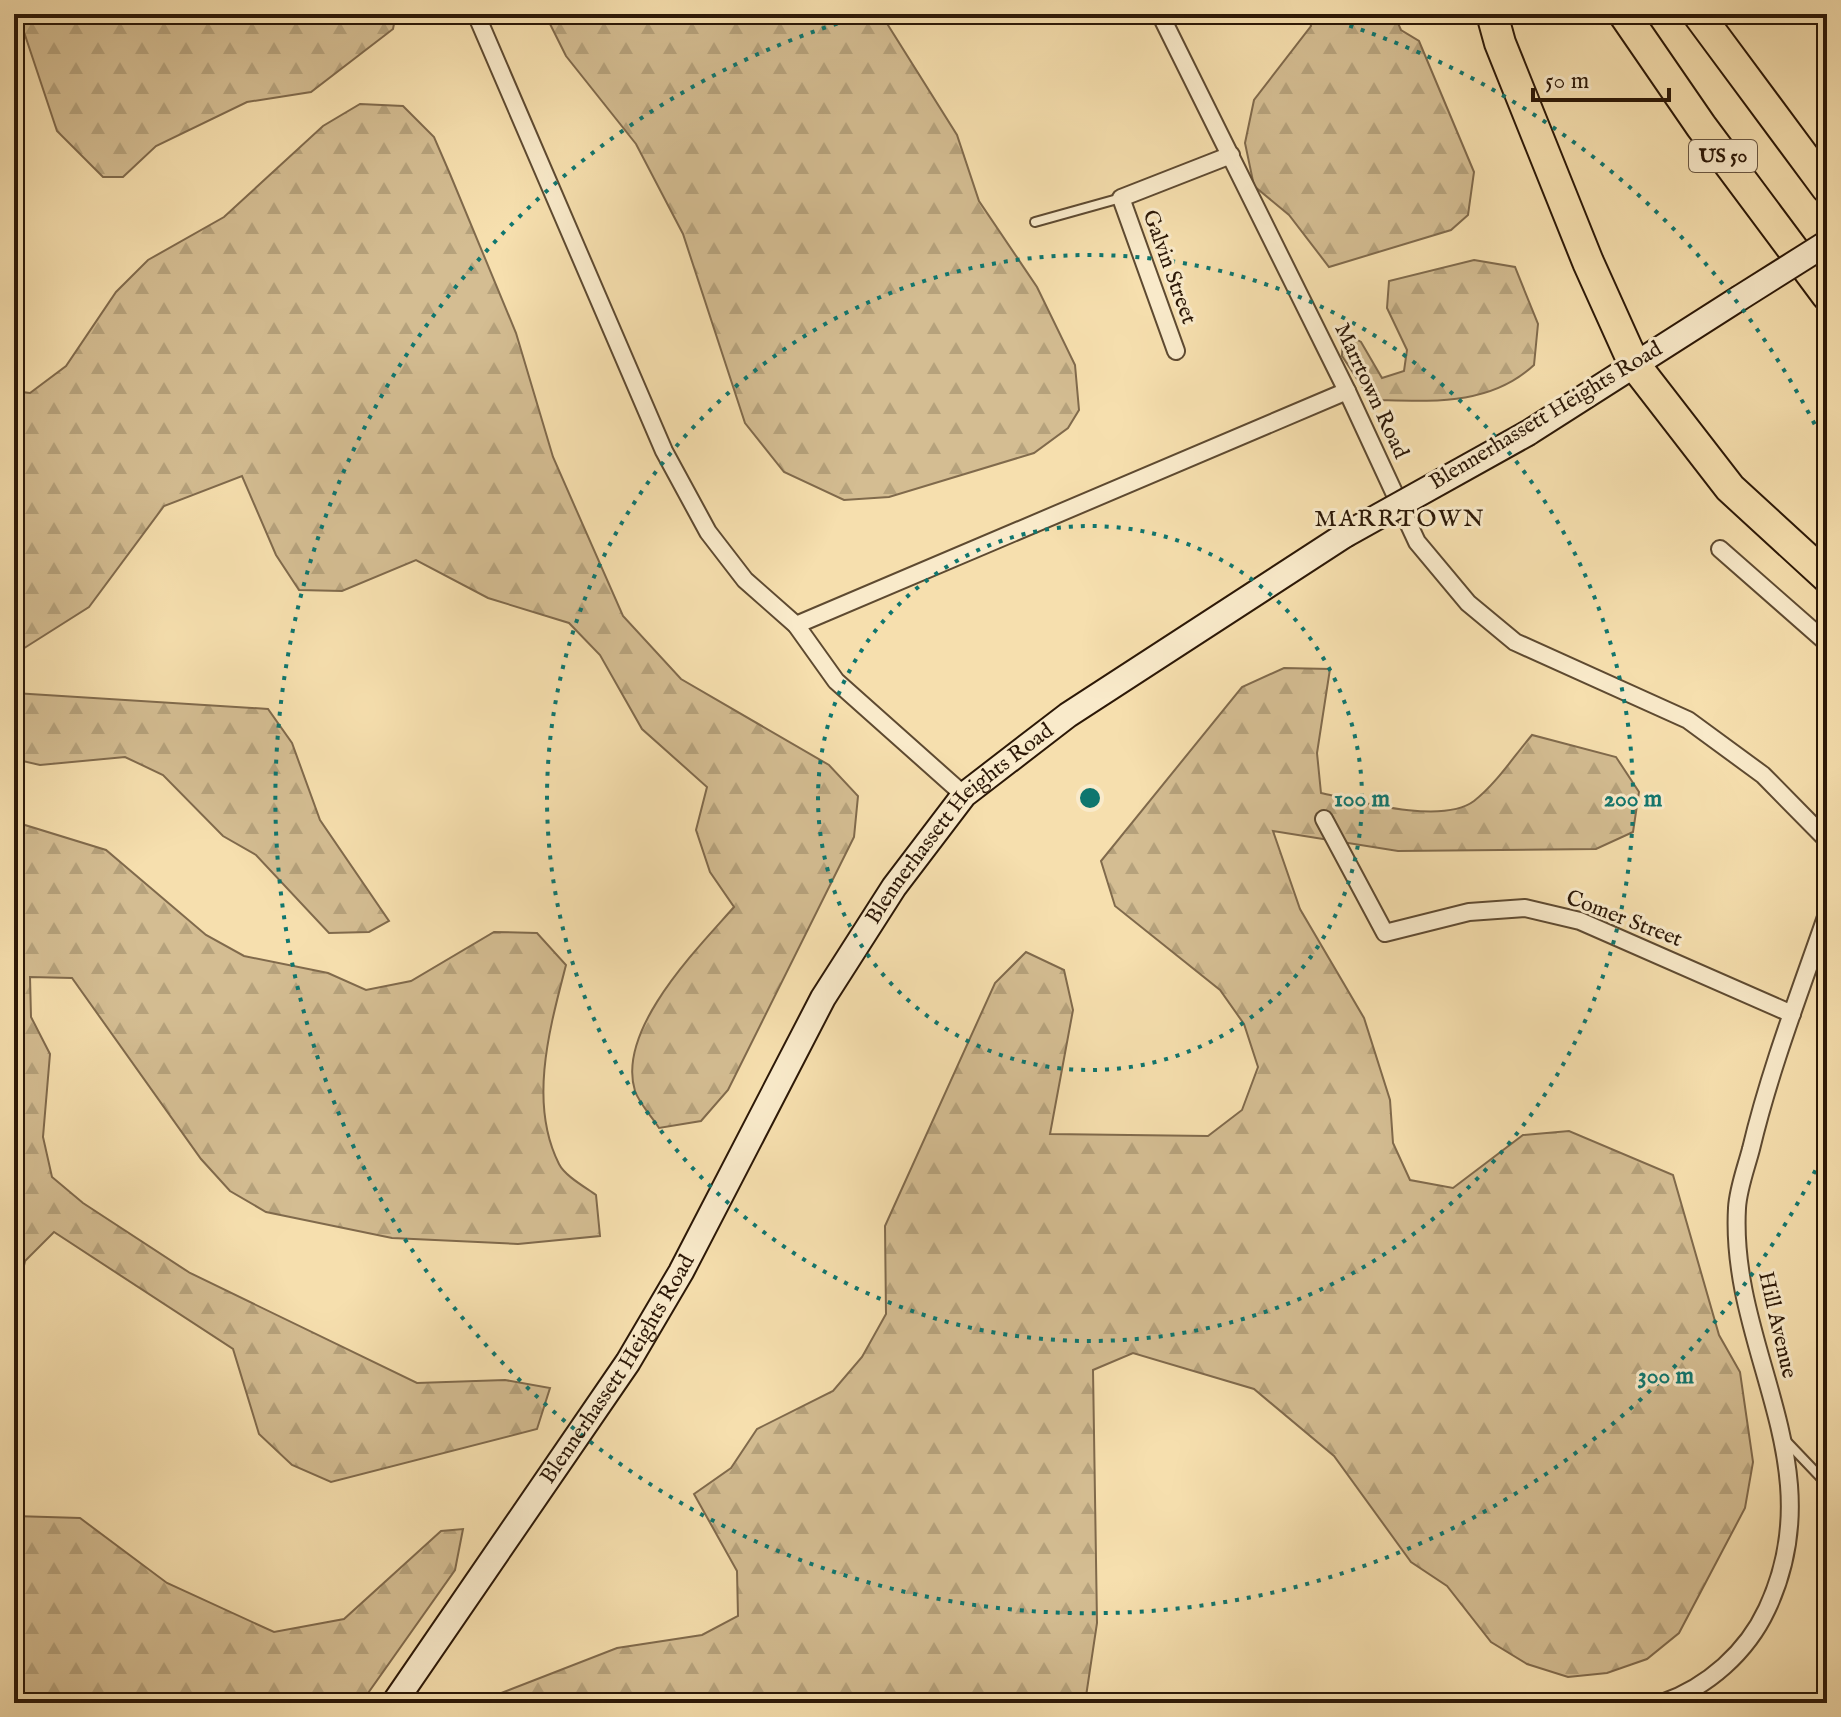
<svg xmlns="http://www.w3.org/2000/svg" width="1841" height="1717" viewBox="0 0 1841 1717" font-family="'IM FELL English',serif">
<defs>
<pattern id="forest-firs" width="22" height="20" patternUnits="userSpaceOnUse" patternTransform="scale(2)"><rect width="22" height="20" fill="#d4bd92"/><path d="M5 1l3.5 6h-7zM16 11l3.5 6h-7z" fill="#b6a27c"/></pattern>
</defs>
<rect width="100%" height="100%" fill="#f6dfae"/>
<filter id="stains"><feTurbulence type="fractalNoise" baseFrequency=".0025" numOctaves="4"/><feColorMatrix values="0 0 0 0 .2 0 0 0 0 .09 0 0 0 0 .02 0 0 0 .5 -.17"/></filter>
<radialGradient id="worn" r=".72"><stop offset=".6" stop-color="#630" stop-opacity="0"/><stop offset="1" stop-color="#630" stop-opacity=".3"/></radialGradient>
<g fill="url(#forest-firs)" stroke="#806a4c" stroke-width="2">
<polygon points="18,14 396,14 393,29 311,92 247,102 156,146 123,177 103,177 57,131"/>
<polygon points="545,14 881,14 957,135 979,201 1037,287 1075,365 1079,410 1068,428 1034,453 889,497 844,500 784,472 745,423 683,234 636,144 566,56"/>
<polygon points="1308,14 1394,14 1401,30 1419,41 1474,172 1468,215 1451,230 1329,267 1289,215 1254,186 1245,143 1254,100 1311,26"/>
<path d="M360 104 403 106 434 137 450 174 516 333 553 457 623 616 681 679 829 765 858 796 854 837 728 1090 701 1121 659 1128C652 1117 639 1103 635 1091 616 1030 697 949 734 907L710 872 696 830 707 787 642 729 600 655 569 623 488 598 416 560 342 591 299 590 276 555 242 476 164 506 89 607 18 652 14 673V391L30 393 66 366 116 292 148 260 224 217 323 126Z"/>
<path d="M1474 260 1515 267 1538 324 1534 365C1489 407 1429 401 1371 400L1342 356 1343 332 1361 342 1382 378 1404 371 1407 350 1387 308 1389 281Z"/>
<path d="M1284 668 1330 669 1317 753 1321 793C1357 801 1442 825 1474 801 1496 784 1514 756 1532 735L1616 757 1639 792 1633 832 1596 849 1398 851 1273 831 1300 909 1364 1018 1390 1100 1393 1143 1410 1180 1453 1188 1523 1135 1569 1131 1673 1175 1719 1335 1740 1372 1753 1462 1745 1508 1679 1633 1647 1659 1607 1673 1568 1677 1527 1664 1491 1642 1447 1586 1411 1562 1334 1456 1254 1389 1133 1353 1093 1370 1097 1623 1085 1703H491V1697L617 1648 702 1635 738 1616 737 1571 694 1494 731 1468 757 1429 833 1391 862 1357 886 1314 885 1226 995 983 1026 952 1064 970 1073 1010 1050 1134 1208 1136 1242 1110 1258 1067 1244 1024 1220 990 1115 906 1101 861 1242 687Z"/>
<polygon points="14,693 268,709 292,743 320,820 389,921 369,932 329,933 256,855 223,836 163,775 125,757 40,765 14,759"/>
<path d="M14 816 25 825 106 850 206 935 244 956 328 973 366 990 411 981 494 932 537 933 566 965C550 1027 528 1103 559 1164 565 1176 585 1187 596 1195L600 1236 518 1244 392 1238 266 1212 230 1191 201 1159 72 978 30 977 31 1017 50 1054 43 1137 52 1177 83 1203 190 1273 417 1383 505 1380 550 1388 537 1429 331 1482 292 1465 259 1434 233 1349 54 1232 25 1261 14 1311Z"/>
<polygon points="14,1516 80,1518 167,1583 274,1632 344,1619 441,1531 463,1529 455,1570 361,1703 14,1703"/>
</g>
<g fill="none" stroke-linecap="round" stroke-linejoin="round">
<defs>
<g id="lane">
<polyline points="1035,222 1121,198"/>
<polyline points="1786,1441 1827,1484"/>
</g>
<g id="street">
<polyline points="476,14 664,451 708,532 745,580 796,625 836,681 964,795"/>
<polyline points="1160,14 1347,391 1417,542 1468,603 1515,642 1688,720 1763,775 1827,840"/>
<polyline points="1176,351 1121,198 1231,155"/>
<polyline points="1720,549 1827,643"/>
<polyline points="796,625 1347,391"/>
<polyline points="1324,819 1385,933 1469,912 1525,908 1580,921 1792,1014"/>
<path d="M1662 1703C1708 1687 1747 1652 1767 1609 1835 1464 1729 1350 1737 1208 1738 1189 1746 1168 1751 1149 1770 1069 1800 992 1827 914"/>
</g>
<g id="secondary">
<polyline points="1528,433 1738,299"/>
<path id="s1" d="M394 1703 628 1362 681 1272 823 998 894 887 964 795 1068 715 1345 535"/>
</g>
<g id="highway">
<polyline points="1492,14 1500,43 1588,262 1634,364 1730,488 1827,577"/>
<polyline points="1624,14 1701,126 1827,295"/>
<polyline points="1698,14 1827,188"/>
</g>
</defs>
<use href="#lane" stroke="#5e4a31" stroke-width="12"/>
<use href="#street" stroke="#5e4a31" stroke-width="20"/>
<use href="#secondary" stroke="#2c1807" stroke-width="28"/>
<use href="#highway" stroke="#2c1807" stroke-width="34"/>
<use href="#lane" stroke="#f9eaca" stroke-width="8"/>
<use href="#street" stroke="#f9eaca" stroke-width="16"/>
<use href="#secondary" stroke="#f9eaca" stroke-width="24"/>
<use href="#highway" stroke="#f6dfae" stroke-width="30"/>
<defs>
<g id="secondary-bridge">
<polyline points="1738,299 1827,243"/>
<polyline points="1345,535 1528,433"/>
</g>
</defs>
<use href="#secondary-bridge" stroke="#2c1807" stroke-width="28" stroke-linecap="butt"/>
<use href="#secondary-bridge" stroke="#f9eaca" stroke-width="24"/>
</g>
<g fill="none" stroke="#0f766e" stroke-width="4" stroke-dasharray="4 8">
<circle cx="1090" cy="798" r="272"/>
<circle cx="1090" cy="798" r="543"/>
<path d="M1826 1149A815 815 0 1 1 865 15M1315 15A815 815 0 0 1 1826 447"/>
</g>
<g text-anchor="middle" dominant-baseline="central" stroke-width="6" stroke-linejoin="round" paint-order="stroke">
<rect fill="#f9eaca" stroke="#6a5742" stroke-width="2" x="1689" y="140" width="68" height="32" rx="6"/>
<g font-size="20" font-weight="bold" fill="#2c1807">
<text x="1723" y="156">US 50</text>
</g>
<g font-size="22" fill="#2c1807" stroke="#f9eaca">
<text transform="translate(1169 267) rotate(70)">Galvin Street</text>
<text transform="translate(1371 391) rotate(65)">Marrtown Road</text>
<text transform="translate(1546 416) rotate(-31)">Blennerhassett Heights Road</text>
<text stroke="none"><textPath href="#s1" startOffset="1050">Blennerhassett Heights Road</textPath></text>
<text transform="translate(1624 919) rotate(21)">Comer Street</text>
<text transform="translate(1777 1325) rotate(77)">Hill Avenue</text>
<text stroke="none"><textPath href="#s1" startOffset="402">Blennerhassett Heights Road</textPath></text>
</g>
<g font-size="24" letter-spacing="2" fill="#2c1807" stroke="#f9eaca">
<text x="1400" y="519">MARRTOWN</text>
</g>
</g>
<circle cx="1090" cy="798" r="12" fill="#0f766e" stroke="#f9eaca" stroke-width="4"/>
<g font-size="24" text-anchor="middle" font-weight="bold" fill="#0f766e" stroke="#f9eaca" stroke-width="6" stroke-linejoin="round" paint-order="stroke">
<text x="1362" y="806">100 m</text>
<text x="1633" y="806">200 m</text>
<text x="1666" y="1383">300 m</text>
</g>
<rect width="1841" height="1717" fill="none" stroke="#f6dfae" stroke-width="48"/>
<rect x="16" y="16" width="1809" height="1685" fill="none" stroke="#2c1807" stroke-width="4"/>
<rect x="24" y="24" width="1793" height="1669" fill="none" stroke="#2c1807" stroke-width="2"/>
<path d="M1533 88v12h136v-12" fill="none" stroke="#2c1807" stroke-width="4"/>
<text x="1545" y="88" font-size="24" fill="#2c1807" stroke="#f9eaca" stroke-width="6" paint-order="stroke">50 m</text>
<rect width="100%" height="100%" filter="url(#stains)"/>
<rect width="100%" height="100%" fill="url(#worn)"/>
</svg>
